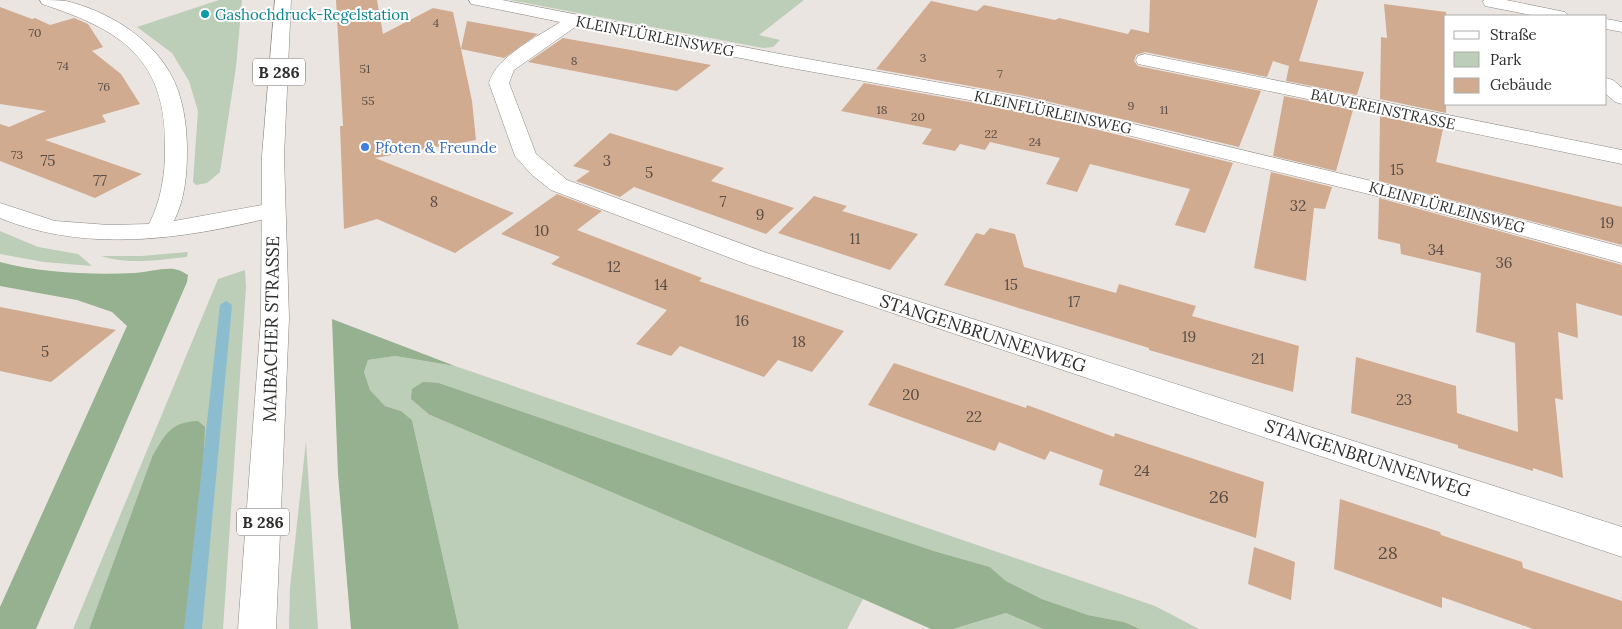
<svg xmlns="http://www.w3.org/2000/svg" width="1622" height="629" viewBox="0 0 1622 629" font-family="Lora,serif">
<rect width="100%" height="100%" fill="#ebe5e1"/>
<g fill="#bccdb8">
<polygon points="219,0 242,0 236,67 220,172 207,183 196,185 193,182 198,111 189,81 172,53 137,27"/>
<polygon points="510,0 804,0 759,35 780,40 773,47 763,48"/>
<polygon points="0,231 38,247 78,254 92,266 44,262 0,254"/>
<path d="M188 252 187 257C157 260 130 265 101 256H141Z"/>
<polygon points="245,270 246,287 223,629 186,629 202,494 152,457 89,629 73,629 218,279"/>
<polygon points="395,356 455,366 1155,606 1199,629 1140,629 1124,622 1088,615 1042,599 1006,581 990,567 934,551 718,479 439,383 430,415 863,599 847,629 459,629 412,420 401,411 385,406 370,390 364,372 368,360"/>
<polygon points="306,441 318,629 289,629 290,588"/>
<polygon points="1006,613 1043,629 953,629"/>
</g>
<g fill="#95b18f">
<path d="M0 262C41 273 92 275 135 273 148 272 161 268 174 269 180 270 183 272 188 275L187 282 36 629H0V607L127 326 112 312 77 300 0 286Z"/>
<polygon points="332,319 455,366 395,356 368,360 364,372 370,390 385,406 401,411 412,420 459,629 351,629 338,474"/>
<polygon points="423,382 439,383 718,479 934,551 990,567 1006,581 1042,599 1088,615 1124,622 1140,629 1043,629 1006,613 953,629 931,629 863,599 430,415 411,399 412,389"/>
<path d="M198 421 205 427 202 494 186 629H89L152 457C165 435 170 422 198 421Z"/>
</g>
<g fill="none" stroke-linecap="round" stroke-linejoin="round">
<polygon fill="#8cbdcf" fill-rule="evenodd" points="226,301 232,305 202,629 184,629 220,305"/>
</g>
<g fill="#d0ab90">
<polygon points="336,0 377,0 383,34 433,8 453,12 461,49 467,21 538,34 504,58 461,49 472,101 476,140 375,158 514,213 455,253 377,219 344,229 340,126 343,126"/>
<polygon points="1150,0 1318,0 1299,61 1364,72 1357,95 1286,81 1289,66 1273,61 1267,77 1145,52 1136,55 1134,61 1138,66 1261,91 1239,147 1025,96 876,69 931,1 977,11 984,5 1055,20 1059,18 1128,34 1131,29 1149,33"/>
<polygon points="1384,4 1446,12 1446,113 1380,99 1381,37 1387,38"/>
<polygon points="0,7 32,19 35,18 50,25 74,18 88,24 103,47 92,51 121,74 140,104 102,115 106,122 45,140 142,174 95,198 0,161 0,124 9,127 46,111 0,104"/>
<polygon points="563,38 631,50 711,65 677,91 528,62"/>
<polygon points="864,83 1025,112 1233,163 1205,233 1175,225 1190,189 1090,164 1077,192 1046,184 1060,158 990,142 985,150 960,144 955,151 922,144 932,129 841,111"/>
<polygon points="1284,96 1353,110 1336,171 1273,156"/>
<polygon points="1380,116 1443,129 1436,162 1622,207 1622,245 1379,181"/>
<polygon points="610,133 724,168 711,181 794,208 766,234 634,187 620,197 576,181 590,171 573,166"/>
<polygon points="1271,172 1332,187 1325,209 1314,208 1306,281 1254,268"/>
<polygon points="557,194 602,211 577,230 702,278 699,281 844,331 812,372 778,360 764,377 680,346 671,356 636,344 667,310 551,264 560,257 501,234"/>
<polygon points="814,196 847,206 842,211 918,234 890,270 778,233"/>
<polygon points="1379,198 1622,265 1622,316 1576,303 1578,338 1558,332 1563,400 1555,398 1563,478 1533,468 1533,471 1458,448 1458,445 1351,413 1356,357 1456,386 1457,413 1518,432 1515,343 1476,332 1481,273 1401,254 1400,244 1378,239"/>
<polygon points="990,228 1015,234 1024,267 1116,293 1119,284 1196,306 1192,316 1299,346 1293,392 1149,350 1149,348 944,285 976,233 984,235"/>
<polygon points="0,307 26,312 116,330 51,382 0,371"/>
<polygon points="894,363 1026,408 1027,405 1114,437 1115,433 1264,482 1256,538 1099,485 1103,470 1050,451 1045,460 999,442 995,451 868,405"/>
<polygon points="1340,499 1440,532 1441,535 1522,562 1523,568 1622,601 1622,629 1533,629 1442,597 1442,608 1334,569"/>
<polygon points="1254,547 1295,562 1291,600 1248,584"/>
</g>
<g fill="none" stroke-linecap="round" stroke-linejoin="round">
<defs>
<g id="minor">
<path d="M40 0C48 0 58 0 66 1 107 11 149 36 170 73 183 95 187 125 187 150 187 174 185 199 174 221L273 203 281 205 285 210 281 215C190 238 90 255 0 218V203L55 221 109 225 149 224C161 201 165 175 165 150 167 58 121 30 42 4Z"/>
<path d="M469 0H502L780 54 1025 98 1405 189 1622 247V263L1389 199 1025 110 780 66 578 25 514 70 509 83 536 154 567 180 767 253 1622 527V557L749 265 551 190 532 175 515 156 489 83C496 56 538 37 560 22L477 5 471 4Z"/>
<polygon points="1484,0 1506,0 1565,12 1568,16 1536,16 1485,6 1483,2"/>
<polygon points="1606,19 1622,22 1622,32 1606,29"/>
<polygon points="1145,54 1622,150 1622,164 1138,64 1136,60 1138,56"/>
<polygon points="1606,78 1613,80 1622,88 1622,104 1615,102 1606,94"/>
</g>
<polygon id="primary" points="275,0 291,0 284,156 289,318 276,629 238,629 261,318 262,156"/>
</defs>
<use href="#minor" stroke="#8c8783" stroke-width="1"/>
<use href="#primary" stroke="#8c8783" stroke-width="1"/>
<use href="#minor" fill="#fff" fill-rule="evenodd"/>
<use href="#primary" fill="#fff" fill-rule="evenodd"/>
</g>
<circle fill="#0f9aa8" stroke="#fff" stroke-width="2" cx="205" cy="14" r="5"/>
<circle fill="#3f7fe0" stroke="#fff" stroke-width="2" cx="365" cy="147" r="5"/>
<g text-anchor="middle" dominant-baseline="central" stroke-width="4" stroke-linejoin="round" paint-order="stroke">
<g font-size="12" fill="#594e46">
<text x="436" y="22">4</text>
<text x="35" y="32">70</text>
<text x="923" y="57">3</text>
<text x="574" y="60">8</text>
<text x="63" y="65">74</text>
<text x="365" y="68">51</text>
<text x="1000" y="73">7</text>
<text x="104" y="86">76</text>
<text x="368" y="100">55</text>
<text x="1131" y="105">9</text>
<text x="882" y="109">18</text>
<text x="1164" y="109">11</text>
<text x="918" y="116">20</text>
<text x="991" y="133">22</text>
<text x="1035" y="141">24</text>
<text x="17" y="154">73</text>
</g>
<g font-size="15" fill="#0d838f" stroke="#fff" text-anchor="start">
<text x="215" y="14">Gashochdruck-Regelstation</text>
</g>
<g font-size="15" fill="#312f2e" stroke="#fff">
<text transform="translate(655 36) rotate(11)">KLEINFLÜRLEINSWEG</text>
<text transform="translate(1383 109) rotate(12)">BAUVEREINSTRASSE</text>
<text transform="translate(1053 112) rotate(12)">KLEINFLÜRLEINSWEG</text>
<text transform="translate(1447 207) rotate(15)">KLEINFLÜRLEINSWEG</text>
</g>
<g font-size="15" fill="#366cbe" stroke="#fff" text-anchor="start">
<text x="375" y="147">Pfoten &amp; Freunde</text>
</g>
<g font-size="15" fill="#594e46">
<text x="48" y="160">75</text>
<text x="607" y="160">3</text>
<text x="1397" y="169">15</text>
<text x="649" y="172">5</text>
<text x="100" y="180">77</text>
<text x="434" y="201">8</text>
<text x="723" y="201">7</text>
<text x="1298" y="205">32</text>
<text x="760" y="214">9</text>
<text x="1607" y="222">19</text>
<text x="542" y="230">10</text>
<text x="855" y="238">11</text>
<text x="1436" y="249">34</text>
<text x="1504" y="262">36</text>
<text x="614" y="266">12</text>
<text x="661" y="284">14</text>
<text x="1011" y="284">15</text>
<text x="1074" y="301">17</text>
<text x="742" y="320">16</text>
<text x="1189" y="336">19</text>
<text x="799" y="341">18</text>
<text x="45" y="351">5</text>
<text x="1258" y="358">21</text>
<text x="911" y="394">20</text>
<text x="1404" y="399">23</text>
<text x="974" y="416">22</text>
<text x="1142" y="470">24</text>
</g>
<g fill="#fff" stroke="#6f6d6d" stroke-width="1">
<rect x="253" y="58.5" width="52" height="27" rx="4"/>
<rect x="237" y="508.5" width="52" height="27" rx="4"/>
</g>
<g font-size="16" font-weight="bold" fill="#312f2e">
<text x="279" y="72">B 286</text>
<text x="263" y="522">B 286</text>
</g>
<g font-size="18" fill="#312f2e" stroke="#fff">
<text transform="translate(271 329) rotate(-89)">MAIBACHER STRASSE</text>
<text transform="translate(983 333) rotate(18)">STANGENBRUNNENWEG</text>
<text transform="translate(1368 458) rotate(18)">STANGENBRUNNENWEG</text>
</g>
<g font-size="18" fill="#594e46">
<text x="1219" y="496">26</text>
<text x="1388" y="552">28</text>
</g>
</g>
<rect x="1444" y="15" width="162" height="90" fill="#ffffff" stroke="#adacab"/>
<rect x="1454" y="31" width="25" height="8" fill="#ffffff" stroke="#adacab"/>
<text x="1490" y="40" font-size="15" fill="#312f2e">Straße</text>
<rect x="1454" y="52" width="25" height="15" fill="#bccdb8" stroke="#adacab"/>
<text x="1490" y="65" font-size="15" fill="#312f2e">Park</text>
<rect x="1454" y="78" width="25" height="15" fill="#d0ab90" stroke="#adacab"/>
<text x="1490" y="90" font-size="15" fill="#312f2e">Gebäude</text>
</svg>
